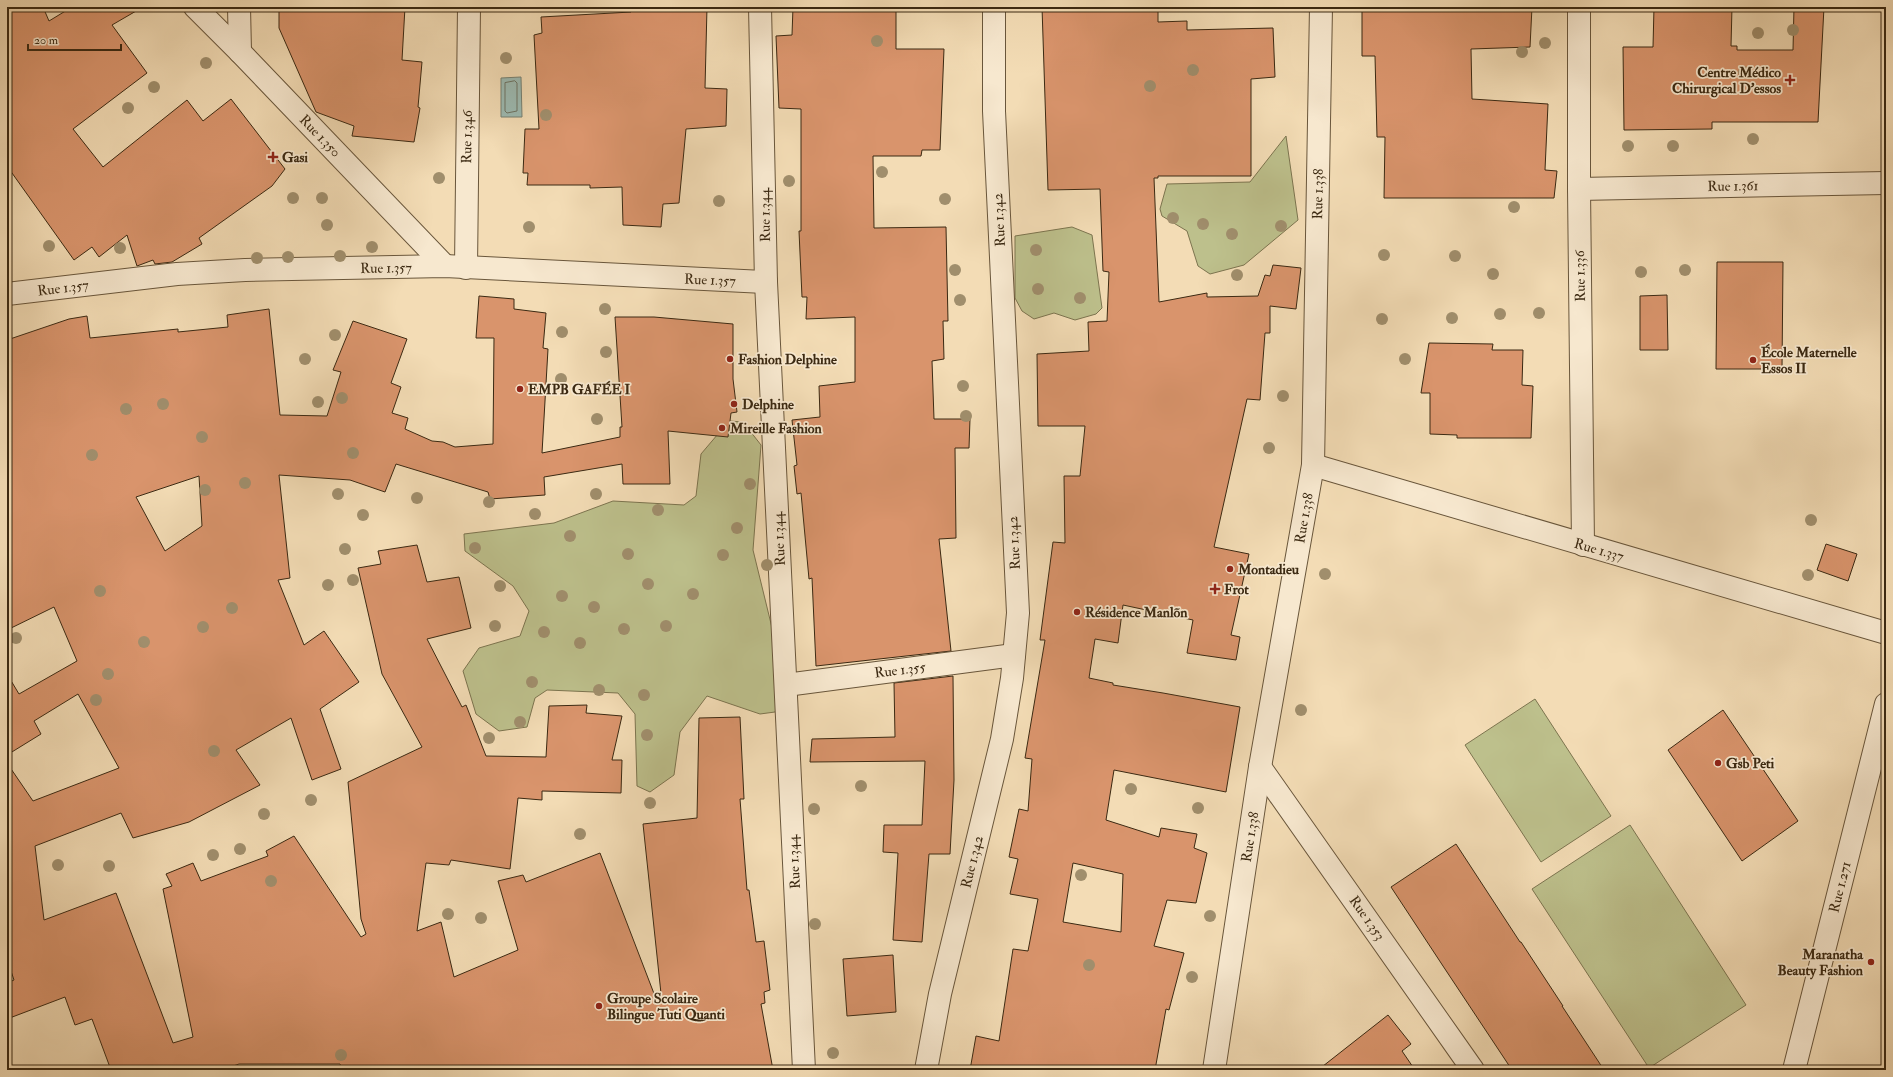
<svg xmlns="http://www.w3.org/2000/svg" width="1893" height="1077" viewBox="0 0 1893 1077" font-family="'IM FELL Double Pica',serif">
<rect width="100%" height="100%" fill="#f3dcb5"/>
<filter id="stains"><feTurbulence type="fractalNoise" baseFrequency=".005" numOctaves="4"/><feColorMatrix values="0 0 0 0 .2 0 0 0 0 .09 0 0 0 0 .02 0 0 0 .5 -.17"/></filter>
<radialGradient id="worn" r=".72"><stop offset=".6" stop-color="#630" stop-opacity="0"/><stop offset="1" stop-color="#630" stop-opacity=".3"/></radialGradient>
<g fill="#bdc08c" stroke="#7c744f">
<polygon points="1286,136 1298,220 1244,265 1210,274 1198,266 1187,231 1162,216 1160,209 1167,184 1250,182"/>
<polygon points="1072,227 1092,235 1102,308 1096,314 1075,320 1054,313 1034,319 1022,311 1015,298 1015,236"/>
<polygon points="729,421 743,422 761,445 753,550 786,685 782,699 775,712 760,714 707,696 680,732 674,775 650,792 637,786 635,714 618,693 547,690 535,698 527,727 499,731 476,714 463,671 479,648 520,636 529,611 513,586 465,551 464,534 554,523 613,501 684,505 696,496 701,454"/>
<polygon points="1535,699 1611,816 1541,862 1465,745"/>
<polygon points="1630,825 1746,1005 1649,1068 1532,889"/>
</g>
<polygon fill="#9cbab2" stroke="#758072" points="521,77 522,117 501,117 501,78"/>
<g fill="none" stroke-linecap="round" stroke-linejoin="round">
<polygon stroke="#6c7262" stroke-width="1" points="515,81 517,83 517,111 507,113 505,111 505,83"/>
</g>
<g fill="#d9946c" stroke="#3b2912" fill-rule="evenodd">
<polygon points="7,7 43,7 49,21 72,7 143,7 112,25 147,73 73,129 103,167 187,100 203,121 231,99 285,169 272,186 199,238 202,244 172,262 155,264 153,260 137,266 127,235 99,257 92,247 74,260 7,166"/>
<polygon points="279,7 405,7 402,60 422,62 418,107 420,108 414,142 352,136 354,126 316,112 279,28"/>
<polygon points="631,7 707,7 705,88 727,89 726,126 686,129 679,203 663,204 661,227 623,225 622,187 590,188 590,185 527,185 528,173 523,173 525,129 539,129 534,35 542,33 541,17 631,12"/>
<polygon points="793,7 896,7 896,49 944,49 940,150 922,150 921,156 873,156 874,228 946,227 948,321 943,321 944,359 932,361 934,419 970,419 969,448 955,448 956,538 939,539 951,651 816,666 812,578 809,579 801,493 797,494 794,466 797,465 792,420 820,417 819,386 855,382 855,317 806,319 807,297 802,297 799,231 801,231 801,109 779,108 776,36 792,35"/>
<path d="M1042 7H1158V22L1187 21V30L1273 28 1275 77 1251 79V176H1158V178H1154L1159 302 1207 293V297L1258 296 1265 275 1270 276 1273 265 1301 268 1296 309 1270 306V333H1265L1260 400 1247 399 1214 547 1249 554 1231 635 1240 637 1236 660 1187 653 1193 620 1123 605 1118 643 1095 639 1089 678 1113 683V685L1163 693 1240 707 1226 792 1114 770 1106 820 1159 837 1161 828 1197 834 1194 848 1207 853 1196 903 1167 900 1154 946 1184 953 1169 1010 1166 1009 1155 1070H970L976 1036 999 1041 1013 949 1028 951 1038 899 1010 894 1018 859 1009 857 1019 809 1028 811 1032 759 1025 758 1045 640H1040L1053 542 1065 543 1064 476H1080L1085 426H1038L1037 354 1089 351 1088 322 1107 321 1109 272 1103 271 1100 189 1048 190ZM1073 863 1123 874 1121 932 1063 922Z"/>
<polygon points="1362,7 1532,7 1530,47 1471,49 1472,99 1548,104 1545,170 1557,171 1554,198 1384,198 1385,137 1377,137 1375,56 1362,56"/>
<polygon points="1654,7 1732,7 1731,46 1737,46 1737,50 1793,50 1794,7 1824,7 1818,122 1712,122 1712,129 1624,130 1623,47 1653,47"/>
<polygon points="1717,262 1783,262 1782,369 1716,369"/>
<polygon points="1667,295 1668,350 1640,350 1640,296"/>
<path d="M479 296 514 299V309L546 313 543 348 548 349 542 453 620 437V427H622L615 317H654L733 324V379L737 412 731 413 728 437 668 431 670 484H623L622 464 544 477 545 495 490 499 488 492 396 464 385 492 350 480 279 475 290 578 278 580 304 645 324 631 359 682 320 709 341 769 312 780 291 718 236 750 260 785 189 822 133 838 121 813 35 846 44 920 116 893 173 1043 193 1037 163 889 172 886 166 874 193 863 201 881 268 856 266 851 294 836 361 937 366 934 361 919 348 782 422 747 382 674 358 568 381 564 378 551 417 545 427 582 459 577 471 628 427 639 462 707 466 705 486 756 546 757 549 706 587 705 586 713 622 716 612 760H622L621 793 542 791V800L518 798 510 869 451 860 449 865 426 863 417 931 441 922 454 977 518 950 498 881 523 875 526 882 600 853 658 1004 662 1003 643 824 697 818 699 718 740 717 744 799H740L747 890H749L756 942 764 941 770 990 764 992 765 1003 761 1004 773 1070H342L340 1064H239L222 1070H111L92 1019 75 1025 65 997 7 1019V983L14 980 7 959V763L33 801 119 768 78 694 34 721 41 734 7 755V674L19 694 77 661 54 607 7 630V340L69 319 87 316 90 338 178 329V332L228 327 227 315 269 309 280 415 327 416 341 372 333 370 353 321 407 339 391 383 401 387 392 413 408 418 405 429 432 441 443 442 455 447 493 444 494 338H476ZM199 476 202 526 165 551 136 497Z"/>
<polygon points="1429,343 1493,344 1492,350 1523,350 1522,385 1533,386 1531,438 1457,438 1457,435 1430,434 1430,393 1421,393"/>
<polygon points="1826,544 1857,554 1848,581 1817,570"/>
<polygon points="953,676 954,780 950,854 929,854 922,942 893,940 898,853 883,852 884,825 922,825 925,761 810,762 812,739 895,737 894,683"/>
<polygon points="1723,710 1798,821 1742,861 1668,750"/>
<polygon points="1456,844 1520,942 1521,942 1563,1006 1562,1006 1604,1070 1512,1070 1443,966 1391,887"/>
<polygon points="893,955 896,1012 847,1016 843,959"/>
<polygon points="1388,1015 1411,1044 1402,1051 1415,1070 1318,1070"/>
</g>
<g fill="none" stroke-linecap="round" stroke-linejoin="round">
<defs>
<g id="minor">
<polyline points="195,7 240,52 445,266"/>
<polyline points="239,7 240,52"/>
<polyline points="760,7 766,282 804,1070"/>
<polyline points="1579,7 1579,189 1583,545"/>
<polyline points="1579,189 1886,183"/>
<polyline points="466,268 469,7"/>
<polyline points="7,294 177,274 245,270 445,266 766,282"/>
<polyline points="1313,465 1886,633"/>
<polyline points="786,685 1014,655"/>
<polyline points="1260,767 1473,1070"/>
<polyline points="926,1070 940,994 1002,739 1012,678 1018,613 994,111 994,7"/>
<polyline points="1214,1070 1260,767 1313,465 1321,7"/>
<polyline points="1794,1070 1886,704"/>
</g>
</defs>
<use href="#minor" stroke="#69563b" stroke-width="24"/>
<use href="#minor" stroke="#f7e8cf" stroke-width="22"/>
</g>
<g fill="#a08e6c">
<circle cx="1793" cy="30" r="6"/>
<circle cx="1758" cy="33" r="6"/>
<circle cx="877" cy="41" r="6"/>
<circle cx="1545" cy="43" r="6"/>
<circle cx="1522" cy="52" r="6"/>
<circle cx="506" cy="58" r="6"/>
<circle cx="206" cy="63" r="6"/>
<circle cx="1193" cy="70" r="6"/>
<circle cx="1744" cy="72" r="6"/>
<circle cx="1150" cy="86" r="6"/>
<circle cx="154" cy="87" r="6"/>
<circle cx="128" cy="108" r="6"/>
<circle cx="546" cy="115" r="6"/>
<circle cx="1753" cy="139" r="6"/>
<circle cx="1628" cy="146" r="6"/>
<circle cx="1673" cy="146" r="6"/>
<circle cx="882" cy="172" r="6"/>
<circle cx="439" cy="178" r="6"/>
<circle cx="789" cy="181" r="6"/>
<circle cx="293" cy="198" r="6"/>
<circle cx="322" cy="198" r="6"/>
<circle cx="945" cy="199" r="6"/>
<circle cx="719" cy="201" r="6"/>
<circle cx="1514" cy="207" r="6"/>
<circle cx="1173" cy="218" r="6"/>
<circle cx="1203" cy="224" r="6"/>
<circle cx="327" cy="225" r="6"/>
<circle cx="1281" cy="226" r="6"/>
<circle cx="529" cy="227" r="6"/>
<circle cx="1232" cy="234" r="6"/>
<circle cx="49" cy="246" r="6"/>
<circle cx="372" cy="247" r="6"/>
<circle cx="120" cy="248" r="6"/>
<circle cx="1036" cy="250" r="6"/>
<circle cx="1384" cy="255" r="6"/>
<circle cx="340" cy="256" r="6"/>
<circle cx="1455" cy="256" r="6"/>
<circle cx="288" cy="257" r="6"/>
<circle cx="257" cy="258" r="6"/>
<circle cx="955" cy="270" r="6"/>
<circle cx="1685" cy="270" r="6"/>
<circle cx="1641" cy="272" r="6"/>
<circle cx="1493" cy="274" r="6"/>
<circle cx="1237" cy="275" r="6"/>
<circle cx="1038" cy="289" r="6"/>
<circle cx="1080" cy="298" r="6"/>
<circle cx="960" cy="300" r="6"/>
<circle cx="605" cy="309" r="6"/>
<circle cx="1539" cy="313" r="6"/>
<circle cx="1500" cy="314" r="6"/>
<circle cx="1452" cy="318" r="6"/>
<circle cx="1382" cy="319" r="6"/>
<circle cx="562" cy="332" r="6"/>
<circle cx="335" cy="335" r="6"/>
<circle cx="606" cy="352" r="6"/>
<circle cx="305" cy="359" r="6"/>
<circle cx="1405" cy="359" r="6"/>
<circle cx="561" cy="379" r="6"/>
<circle cx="963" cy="386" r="6"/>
<circle cx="1283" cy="396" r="6"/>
<circle cx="342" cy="398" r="6"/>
<circle cx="318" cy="402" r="6"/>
<circle cx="163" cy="404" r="6"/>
<circle cx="126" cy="409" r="6"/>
<circle cx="966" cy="416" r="6"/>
<circle cx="597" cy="419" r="6"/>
<circle cx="202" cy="437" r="6"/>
<circle cx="1269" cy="448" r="6"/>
<circle cx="353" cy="453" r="6"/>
<circle cx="92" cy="455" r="6"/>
<circle cx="245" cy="483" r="6"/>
<circle cx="750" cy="484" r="6"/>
<circle cx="205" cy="490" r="6"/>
<circle cx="338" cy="494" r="6"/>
<circle cx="596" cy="494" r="6"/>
<circle cx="417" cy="498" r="6"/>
<circle cx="489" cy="502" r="6"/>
<circle cx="658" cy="510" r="6"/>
<circle cx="535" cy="514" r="6"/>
<circle cx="363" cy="515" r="6"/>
<circle cx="1811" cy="520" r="6"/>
<circle cx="737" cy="528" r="6"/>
<circle cx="570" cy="536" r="6"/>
<circle cx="475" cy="548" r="6"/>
<circle cx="345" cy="549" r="6"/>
<circle cx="628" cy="554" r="6"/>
<circle cx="723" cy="555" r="6"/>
<circle cx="767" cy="565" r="6"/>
<circle cx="1325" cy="574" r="6"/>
<circle cx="1808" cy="575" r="6"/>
<circle cx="353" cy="580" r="6"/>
<circle cx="648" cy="584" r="6"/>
<circle cx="328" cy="585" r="6"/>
<circle cx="500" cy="586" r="6"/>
<circle cx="100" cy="591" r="6"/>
<circle cx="693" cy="594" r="6"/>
<circle cx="562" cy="596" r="6"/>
<circle cx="594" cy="607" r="6"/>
<circle cx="232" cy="608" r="6"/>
<circle cx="495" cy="626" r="6"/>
<circle cx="666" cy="626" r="6"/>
<circle cx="203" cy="627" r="6"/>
<circle cx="624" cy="629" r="6"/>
<circle cx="544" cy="632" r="6"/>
<circle cx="16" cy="638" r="6"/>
<circle cx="144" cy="642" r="6"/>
<circle cx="580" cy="643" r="6"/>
<circle cx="108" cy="674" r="6"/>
<circle cx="532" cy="682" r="6"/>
<circle cx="599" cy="690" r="6"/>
<circle cx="644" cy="695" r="6"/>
<circle cx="96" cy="700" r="6"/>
<circle cx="1301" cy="710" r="6"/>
<circle cx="520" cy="722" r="6"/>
<circle cx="647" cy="735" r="6"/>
<circle cx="489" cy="738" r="6"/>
<circle cx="214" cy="751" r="6"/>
<circle cx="861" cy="786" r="6"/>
<circle cx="1131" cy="789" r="6"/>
<circle cx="311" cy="800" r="6"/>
<circle cx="650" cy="803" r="6"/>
<circle cx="1198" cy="808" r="6"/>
<circle cx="814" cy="809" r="6"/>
<circle cx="264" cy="814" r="6"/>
<circle cx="580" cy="834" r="6"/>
<circle cx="240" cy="849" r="6"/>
<circle cx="213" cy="855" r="6"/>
<circle cx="58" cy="865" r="6"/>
<circle cx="109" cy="866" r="6"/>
<circle cx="1081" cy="875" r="6"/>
<circle cx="271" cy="881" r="6"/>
<circle cx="448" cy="914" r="6"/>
<circle cx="1210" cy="916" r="6"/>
<circle cx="481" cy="918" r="6"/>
<circle cx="815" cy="924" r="6"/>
<circle cx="1089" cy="965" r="6"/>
<circle cx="1192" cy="977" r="6"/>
<circle cx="833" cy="1053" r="6"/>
<circle cx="341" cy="1055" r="6"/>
</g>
<g fill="#8f2418" stroke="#f7e8cf" stroke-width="1.5">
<path d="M1788 74h4v4h4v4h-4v4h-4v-4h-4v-4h4z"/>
<path d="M271 151h4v4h4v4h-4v4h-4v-4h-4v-4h4z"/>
<circle cx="730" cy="359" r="4"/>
<circle cx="1753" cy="360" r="4"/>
<circle cx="520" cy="389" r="4"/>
<circle cx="734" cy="404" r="4"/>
<circle cx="722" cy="428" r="4"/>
<circle cx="1230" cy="569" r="4"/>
<path d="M1213 583h4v4h4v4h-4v4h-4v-4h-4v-4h4z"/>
<circle cx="1077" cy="612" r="4"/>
<circle cx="1718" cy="763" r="4"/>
<circle cx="1871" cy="962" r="4"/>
<circle cx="599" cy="1006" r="4"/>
</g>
<g text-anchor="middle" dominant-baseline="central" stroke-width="3.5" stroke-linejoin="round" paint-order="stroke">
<g font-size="14" font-weight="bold" fill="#3b2912" stroke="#f7e8cf" text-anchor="start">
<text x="1781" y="72" text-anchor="end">Centre Médico<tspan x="1781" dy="16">Chirurgical D'essos</tspan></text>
<text x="282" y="157">Gasi</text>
<text x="1761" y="352">École Maternelle<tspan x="1761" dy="16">Essos II</tspan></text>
<text x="738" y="359">Fashion Delphine</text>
<text x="528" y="389">EMPB GAFÉE I</text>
<text x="742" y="404">Delphine</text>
<text x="730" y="428">Mireille Fashion</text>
<text x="1238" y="569">Montadieu</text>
<text x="1224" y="589">Frot</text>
<text x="1085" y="612">Résidence Manlõn</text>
<text x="1726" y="763">Gsb Peti</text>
<text x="1863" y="954" text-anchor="end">Maranatha<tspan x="1863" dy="16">Beauty Fashion</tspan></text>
<text x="607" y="998">Groupe Scolaire<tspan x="607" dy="16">Bilingue Tuti Quanti</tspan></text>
</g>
<g font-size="14" fill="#3b2912" stroke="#f7e8cf">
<text transform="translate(320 136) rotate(46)">Rue 1.350</text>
<text transform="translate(467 137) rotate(-89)">Rue 1.346</text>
<text transform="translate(1733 186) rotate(-1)">Rue 1.361</text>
<text transform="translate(1318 194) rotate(-89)">Rue 1.338</text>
<text transform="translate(765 215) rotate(-91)">Rue 1.344</text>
<text transform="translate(999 220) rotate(-93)">Rue 1.342</text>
<text transform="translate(386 268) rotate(-1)">Rue 1.357</text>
<text transform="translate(1580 276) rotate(-91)">Rue 1.336</text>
<text transform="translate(710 280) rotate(2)">Rue 1.357</text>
<text transform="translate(63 288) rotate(-7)">Rue 1.357</text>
<text transform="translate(1304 518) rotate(-80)">Rue 1.338</text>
<text transform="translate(779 539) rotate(-93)">Rue 1.344</text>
<text transform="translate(1014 543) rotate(-93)">Rue 1.342</text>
<text transform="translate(1599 550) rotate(16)">Rue 1.337</text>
<text transform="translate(900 670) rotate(-7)">Rue 1.355</text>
<text transform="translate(1250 837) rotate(-81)">Rue 1.338</text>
<text transform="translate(794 862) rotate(-93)">Rue 1.344</text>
<text transform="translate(972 862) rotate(-76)">Rue 1.342</text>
<text transform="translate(1840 887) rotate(-76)">Rue 1.271</text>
<text transform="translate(1367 918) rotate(55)">Rue 1.353</text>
</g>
</g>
<rect width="1893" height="1077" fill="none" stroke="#f3dcb5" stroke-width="24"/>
<rect x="8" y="8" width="1877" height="1061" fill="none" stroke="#3b2912" stroke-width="2"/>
<rect x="12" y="12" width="1869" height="1053" fill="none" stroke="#3b2912"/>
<path d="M28 44v6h93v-6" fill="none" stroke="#3b2912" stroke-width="2"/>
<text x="34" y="44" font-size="12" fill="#3b2912" stroke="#f7e8cf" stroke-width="3" paint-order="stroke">20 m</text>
<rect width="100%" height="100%" filter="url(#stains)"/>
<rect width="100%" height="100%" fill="url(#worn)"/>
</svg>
